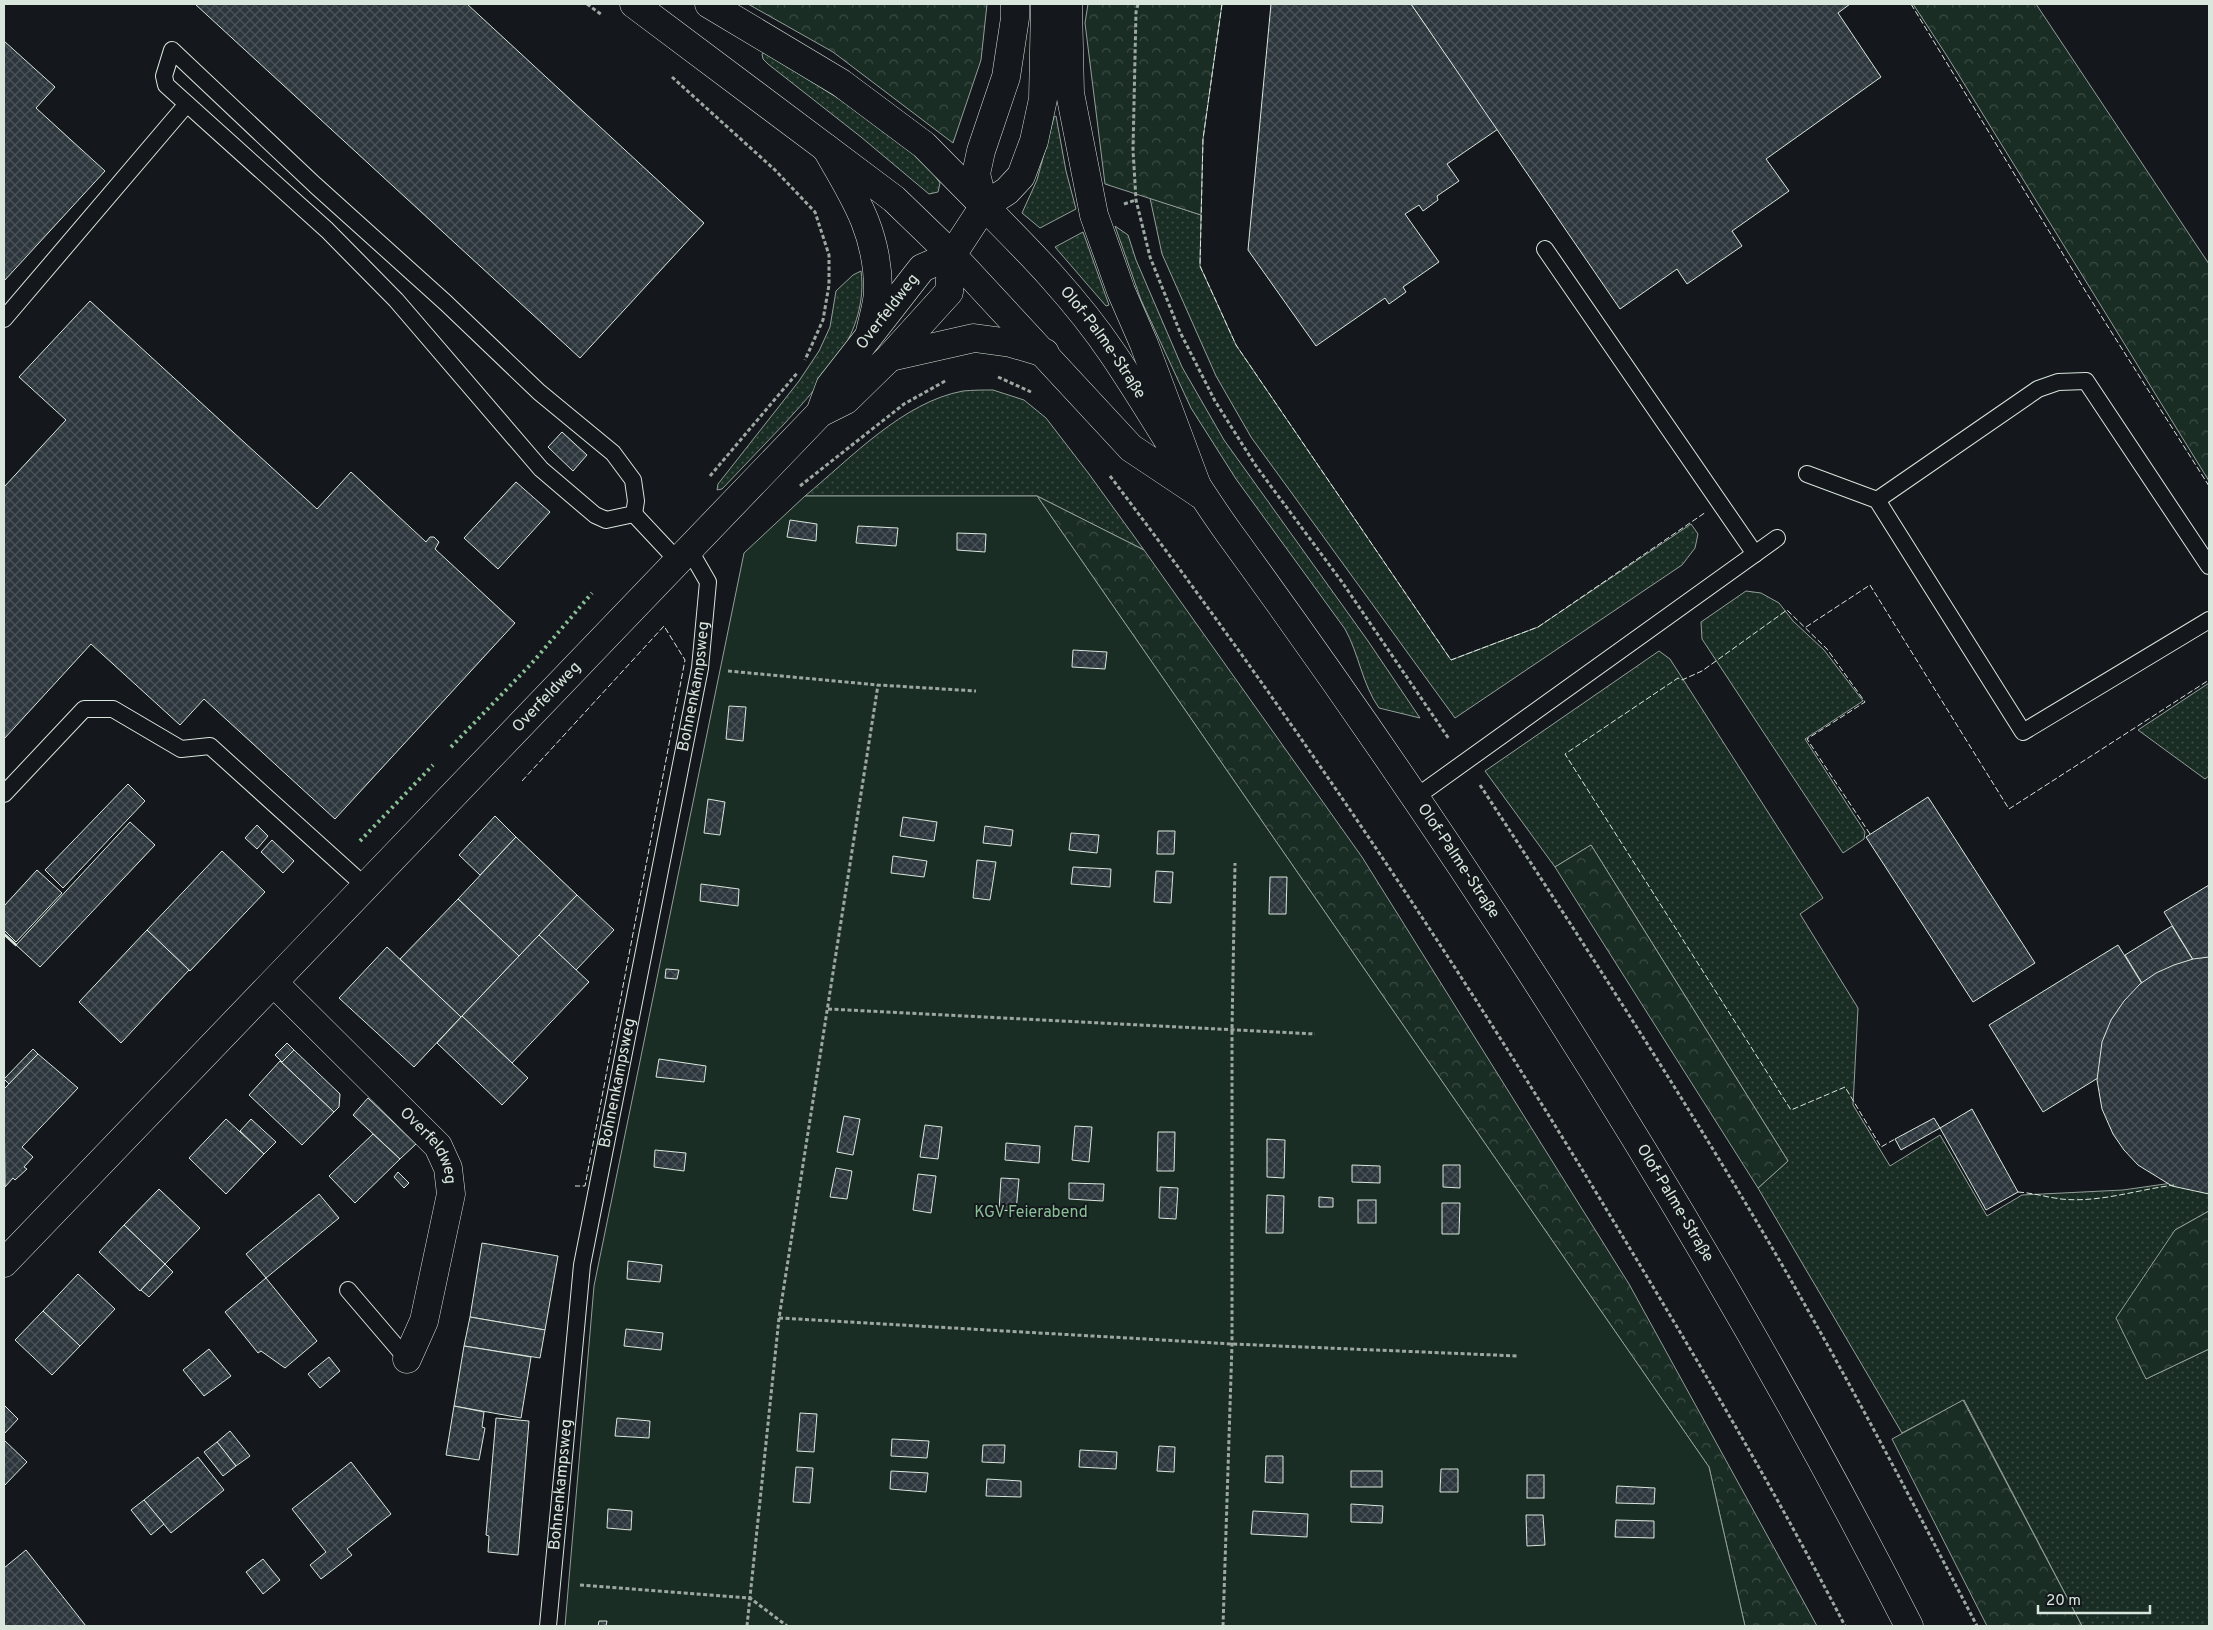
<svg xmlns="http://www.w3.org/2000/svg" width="2213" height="1630" viewBox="0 0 2213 1630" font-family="Overpass,sans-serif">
<defs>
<pattern id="grass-dots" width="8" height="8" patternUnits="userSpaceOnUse" patternTransform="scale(1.25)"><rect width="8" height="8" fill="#1a2d24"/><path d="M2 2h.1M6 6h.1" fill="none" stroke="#3b4b43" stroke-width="1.8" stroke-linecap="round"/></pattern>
<pattern id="forest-crowns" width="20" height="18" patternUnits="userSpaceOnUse" patternTransform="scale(1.25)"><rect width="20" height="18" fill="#1a2d24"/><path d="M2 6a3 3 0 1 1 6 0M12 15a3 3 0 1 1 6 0" fill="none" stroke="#3b4b43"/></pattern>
<pattern id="building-cross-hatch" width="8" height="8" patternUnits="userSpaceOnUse" patternTransform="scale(1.25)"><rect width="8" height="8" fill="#2c363c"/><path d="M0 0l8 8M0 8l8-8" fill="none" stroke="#4a5358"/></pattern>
</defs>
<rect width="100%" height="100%" fill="#14181c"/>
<g fill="url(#grass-dots)" stroke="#939e99">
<path d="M765 52C783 58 799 72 814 83 854 109 914 143 940 183L938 192 929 194 861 137 768 64 763 59 762 54Z"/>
<polygon points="1056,116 1066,171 1076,209 1040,228 1022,213 1037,180 1054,117"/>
<polygon points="1150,198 1201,215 1200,266 1236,345 1451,660 1538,627 1691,524 1698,534 1695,548 1682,565 1455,718 1251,437 1216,376 1162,254"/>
<path d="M1115 226 1128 235 1136 260 1182 367 1224 440 1368 641 1420 718 1379 708C1362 684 1359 654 1345 629L1236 479 1191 408 1141 300Z"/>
<polygon points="1083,232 1109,305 1106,306 1055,247"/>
<path d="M861 271C869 332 823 381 785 423 764 445 743 467 722 489L717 490 718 484 799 381 819 351 830 327 836 291 853 275Z"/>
<path d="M993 390 1024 400 1046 418 1089 474 1144 550 1037 496H805C851 458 903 402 963 391 973 390 983 390 993 390Z"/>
<polygon points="1746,591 1761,593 1779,603 1793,621 1824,650 1863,701 1805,739 1865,832 1864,839 1843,853 1702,639 1701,622"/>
<polygon points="1659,651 1670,659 1823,898 1800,914 1858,1008 1853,1105 1890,1166 1940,1135 1987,1216 2022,1195 2123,1190 2200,1179 2209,1193 2209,1211 2175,1230 2146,1379 2209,1349 2209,1626 2082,1626 1964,1400 1902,1433 1758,1188 1788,1161 1591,845 1555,867 1485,771"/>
<polygon points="2209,683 2209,776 2205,779 2138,730"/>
</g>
<g fill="url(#forest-crowns)" stroke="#939e99">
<polygon points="748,4 987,4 981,60 953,143 833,52"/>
<polygon points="1088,4 1222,4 1203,139 1201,215 1105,184 1085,23"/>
<polygon points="1913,4 2036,4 2209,264 2209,481 1947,56"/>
<polygon points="1037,496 1144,550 1362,857 1629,1284 1817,1626 1745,1626 1709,1467"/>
<polygon points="1591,845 1788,1161 1758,1188 1555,867"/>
<polygon points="2209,1211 2209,1349 2146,1379 2116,1318 2175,1230"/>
<polygon points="1963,1400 2082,1626 1987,1626 1892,1439"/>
</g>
<polygon fill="#1a2d24" stroke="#939e99" points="805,496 1037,496 1709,1467 1745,1626 565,1626 594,1286 744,553"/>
<g fill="url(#building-cross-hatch)" stroke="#d8e6dc">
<polygon points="195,4 467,4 704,223 580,358"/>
<polygon points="1271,4 1411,4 1498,129 1447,164 1459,181 1437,196 1438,200 1423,211 1419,205 1405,214 1439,262 1403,287 1406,292 1389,304 1385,298 1316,346 1248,250"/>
<polygon points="1411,4 1850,4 1838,13 1881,77 1766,159 1789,191 1732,231 1742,246 1687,284 1677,269 1620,309"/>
<polygon points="4,41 55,87 36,108 105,171 4,281"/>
<polygon points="90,301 317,509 351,472 426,542 430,537 434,537 439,542 435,549 515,623 335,819 204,699 180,725 91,644 4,739 4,487 66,420 19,377"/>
<polygon points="562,432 587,455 573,471 548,447"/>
<polygon points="516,482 550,512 498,569 464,538"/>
<polygon points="790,520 817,524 816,541 787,537"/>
<polygon points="858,526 898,528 896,546 856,543"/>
<polygon points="957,533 986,534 985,552 957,550"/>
<polygon points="1073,650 1107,652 1105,669 1072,667"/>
<polygon points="729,706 746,707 743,741 726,739"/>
<polygon points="128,784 145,801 63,888 45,870"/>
<polygon points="1928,797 2035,963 1973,1002 1866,837"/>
<polygon points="708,799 725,802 720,835 704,833"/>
<polygon points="495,816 516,837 480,875 459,855"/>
<polygon points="903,817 937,822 934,841 900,836"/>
<polygon points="130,822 155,845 40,967 16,945"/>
<polygon points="257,825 268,836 257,849 245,838"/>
<polygon points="985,826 1013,830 1011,846 983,843"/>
<polygon points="1158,831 1175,831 1174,854 1157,854"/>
<polygon points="1071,833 1099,835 1097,853 1069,850"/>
<polygon points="516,837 577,895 519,956 458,899"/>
<polygon points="272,840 294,861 283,873 261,852"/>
<polygon points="222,851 265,892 190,971 147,930"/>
<polygon points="893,856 927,861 924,877 891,873"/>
<polygon points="977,860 996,862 990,900 973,898"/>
<polygon points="1073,867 1111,869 1110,887 1071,884"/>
<polygon points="37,870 62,893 16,942 4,930 4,906"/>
<polygon points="1156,871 1173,872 1171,903 1154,902"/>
<polygon points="1270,877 1287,877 1286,914 1269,914"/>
<polygon points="701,884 739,889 738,906 700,901"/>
<polygon points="2209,885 2209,972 2203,976 2164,912"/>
<polygon points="577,895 614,930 576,970 539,935"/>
<polygon points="458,899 519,956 461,1017 400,959"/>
<polygon points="2172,926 2203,976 2156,1006 2125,955"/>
<polygon points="147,930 189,970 121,1043 79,1002"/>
<polygon points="539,935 589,982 512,1063 462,1016"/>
<polygon points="2118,945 2172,1032 2043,1112 1989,1025"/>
<polygon points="387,947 461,1017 414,1067 339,998"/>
<polygon points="2209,957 2209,1194 2172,1186 2138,1165 2124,1150 2113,1134 2102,1109 2097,1080 2102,1042 2111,1020 2124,1001 2140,984 2156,973 2174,965 2193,959"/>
<polygon points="666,969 679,970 677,979 665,978"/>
<polygon points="462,1016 528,1078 502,1105 437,1043"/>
<polygon points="287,1043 294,1050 282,1062 275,1055"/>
<polygon points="33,1049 38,1054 9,1084 4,1079"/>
<polygon points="294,1050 340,1094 339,1107 334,1112 280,1061 282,1062"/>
<polygon points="38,1054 78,1088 22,1147 33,1157 24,1167 27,1169 15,1180 13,1178 5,1187 4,1089"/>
<polygon points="659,1059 706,1066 704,1082 656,1077"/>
<polygon points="280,1061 334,1112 302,1145 249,1095"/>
<polygon points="368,1098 416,1144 400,1159 353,1115"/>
<polygon points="1972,1109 2018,1192 1986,1210 1940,1128"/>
<polygon points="844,1116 860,1119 853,1155 837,1152"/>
<polygon points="1934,1118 1940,1128 1901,1150 1895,1139"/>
<polygon points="226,1119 264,1154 226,1194 189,1158"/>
<polygon points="251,1119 276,1142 264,1154 240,1131"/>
<polygon points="925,1125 942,1127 938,1159 920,1157"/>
<polygon points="1075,1126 1092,1127 1089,1162 1072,1160"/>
<polygon points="1158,1132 1175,1132 1174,1171 1157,1171"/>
<polygon points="373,1134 400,1159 355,1203 329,1176"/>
<polygon points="1267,1139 1285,1140 1284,1178 1267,1177"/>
<polygon points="1006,1143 1040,1146 1039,1163 1005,1160"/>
<polygon points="655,1150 686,1153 684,1171 654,1167"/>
<polygon points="1352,1165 1380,1166 1380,1183 1352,1182"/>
<polygon points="1443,1165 1460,1165 1460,1188 1443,1187"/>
<polygon points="836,1168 852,1171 847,1199 830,1197"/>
<polygon points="398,1172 409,1183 404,1188 394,1177"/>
<polygon points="918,1174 936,1176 931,1213 913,1210"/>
<polygon points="1001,1178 1019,1179 1016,1211 999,1210"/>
<polygon points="1069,1183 1104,1184 1103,1201 1069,1199"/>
<polygon points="1160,1187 1178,1188 1176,1219 1159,1218"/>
<polygon points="159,1189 200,1228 165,1264 124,1225"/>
<polygon points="319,1194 339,1218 266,1278 246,1254"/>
<polygon points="1267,1195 1284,1196 1283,1233 1266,1233"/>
<polygon points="1319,1197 1333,1198 1333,1207 1319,1207"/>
<rect x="1358" y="1200" width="18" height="23"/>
<polygon points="1442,1203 1460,1203 1459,1234 1442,1234"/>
<polygon points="124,1225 165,1264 140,1291 99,1252"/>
<polygon points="482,1243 558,1256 545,1330 470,1317"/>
<polygon points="628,1261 662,1265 660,1282 627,1279"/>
<polygon points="165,1264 173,1272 149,1297 141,1290"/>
<polygon points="78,1274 115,1309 80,1346 43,1311"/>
<polygon points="266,1278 317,1341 285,1368 261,1351 258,1353 225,1312"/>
<polygon points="43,1311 80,1346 52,1375 15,1340"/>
<polygon points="470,1317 545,1330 540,1358 464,1346"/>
<polygon points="626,1329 663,1333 661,1350 624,1346"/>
<polygon points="464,1346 531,1357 521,1418 454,1406"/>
<polygon points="209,1349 231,1376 204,1396 183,1370"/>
<polygon points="329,1357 340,1371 320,1388 308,1374"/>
<polygon points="4,1405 18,1419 4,1434"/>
<polygon points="454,1406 484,1412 482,1427 485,1428 479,1460 446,1455"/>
<polygon points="800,1413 817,1414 814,1452 797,1451"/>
<polygon points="496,1418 529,1421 518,1555 488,1552 489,1536 486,1535"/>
<polygon points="617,1418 650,1421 649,1438 615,1436"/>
<polygon points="230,1431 250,1456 236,1466 217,1442"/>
<polygon points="892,1439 929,1441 927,1458 891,1456"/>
<polygon points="4,1440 27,1462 4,1486"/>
<polygon points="217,1442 236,1466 223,1476 204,1452"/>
<polygon points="983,1445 1005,1445 1004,1463 982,1462"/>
<polygon points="1159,1446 1175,1447 1174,1472 1157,1471"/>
<polygon points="1080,1450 1117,1452 1116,1469 1079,1467"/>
<polygon points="1266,1456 1283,1456 1283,1483 1265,1482"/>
<polygon points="198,1457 224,1490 171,1533 144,1500"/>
<polygon points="351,1462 391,1514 347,1549 352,1555 321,1579 310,1565 326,1552 292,1509"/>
<polygon points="796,1467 813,1468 810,1503 793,1502"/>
<polygon points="1441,1469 1458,1469 1458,1492 1440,1492"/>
<polygon points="891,1471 928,1473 926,1492 890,1489"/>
<rect x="1351" y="1471" width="31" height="16"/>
<rect x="1527" y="1475" width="17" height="23"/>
<polygon points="987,1479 1021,1481 1021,1497 986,1496"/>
<polygon points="1617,1486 1655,1488 1654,1504 1616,1503"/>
<polygon points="144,1500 164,1524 151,1535 131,1510"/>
<polygon points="1351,1504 1383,1506 1382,1523 1351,1522"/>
<polygon points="608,1509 632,1511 631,1530 607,1528"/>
<polygon points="1253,1511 1308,1514 1307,1537 1251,1534"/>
<polygon points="1526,1515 1543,1515 1545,1545 1527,1546"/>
<polygon points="1616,1520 1654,1521 1654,1538 1615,1537"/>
<polygon points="26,1550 86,1626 6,1626 4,1624 4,1568"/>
<polygon points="263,1559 280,1580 263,1594 246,1572"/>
<polygon points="599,1621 607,1621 606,1626 598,1626"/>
</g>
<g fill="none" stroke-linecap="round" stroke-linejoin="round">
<defs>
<g id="service">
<polygon points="172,50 315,185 446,303 539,392 613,453 633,480 636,501 634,514 606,520 595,515 541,469 396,300 327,230 166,85 164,76"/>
<polyline points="1545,249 1755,554"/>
<polyline points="4,319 187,104"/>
<polyline points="1807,474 1877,500 2023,732 2209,620"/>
<polyline points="1877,500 2038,389 2058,382 2086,381 2209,566"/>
<polyline points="634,514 678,561"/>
<polyline points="4,794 84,709 113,709 181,749 210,746 366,887"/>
<polyline points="1416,797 1777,538"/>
<polyline points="348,1290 407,1359"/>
<path id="s1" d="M548 1626 582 1265 700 668 708 582 689 549"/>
</g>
<g id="minor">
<path id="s2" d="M274 983 438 1146 448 1168 451 1194 424 1321 407 1359"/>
</g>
<g id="tertiary">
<path d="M826 148C854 196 878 232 878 290 878 303 873 318 870 332"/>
<polyline points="890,357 974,338 1011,343 1045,353"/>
<path id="s3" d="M4 1263 820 413 846 400 890 357 949 292 952 255 922 268 830 386 820 413"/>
</g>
<g id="secondary">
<path id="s4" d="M1200 494 1131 448 952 255 984 206C1030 252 1076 299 1113 354 1153 413 1187 475 1229 533 1482 880 1714 1243 1909 1626"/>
</g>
<g id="trunk">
<polyline points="634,4 894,199 952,255"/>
<polyline points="709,4 841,83 924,145 984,206"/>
<polyline points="1068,4 1070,93 1094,215 1121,291 1144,344 1200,494"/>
<polyline points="984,206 1007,191 1021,176 1034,141 1043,99 1045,4"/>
<polyline points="984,206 976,174 981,151 1006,77 1015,18 1015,4"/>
</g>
</defs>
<use href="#service" stroke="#d8e6dc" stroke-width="18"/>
<use href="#minor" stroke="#d8e6dc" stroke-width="29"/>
<use href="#tertiary" stroke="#d8e6dc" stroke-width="29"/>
<use href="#secondary" stroke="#d8e6dc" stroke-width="29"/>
<use href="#trunk" stroke="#d8e6dc" stroke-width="29"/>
<g stroke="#9da8a2" stroke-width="3" stroke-dasharray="4 2.5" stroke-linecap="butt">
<polyline points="587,4 602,15"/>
<polyline points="1138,4 1136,12 1133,150 1136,200 1150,257 1180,332 1215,401 1256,466 1342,582 1449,739"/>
<polyline points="672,77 775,170 815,212 829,255 829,285 823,320 805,360"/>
<polyline points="1124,204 1136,200"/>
<polyline points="998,377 1031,392"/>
<polyline points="710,476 798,372"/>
<path d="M1110 476C1293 717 1461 968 1617 1227 1696 1358 1775 1490 1845 1626"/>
<polyline points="800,486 904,404 947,380"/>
<polyline points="728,671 878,685 976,691"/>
<path d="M1480 785C1576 932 1672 1079 1761 1229 1838 1359 1908 1493 1977 1626"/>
<polyline points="828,1009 1315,1034"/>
<polyline points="779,1318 1232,1344 1518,1356"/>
<polyline points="580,1585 750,1598 787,1626"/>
<polyline points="747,1626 779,1318 878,685"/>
<polyline points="1223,1626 1232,1344 1232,1030 1235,863"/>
</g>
<use href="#service" stroke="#14181c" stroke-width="16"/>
<use href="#minor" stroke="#14181c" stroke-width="28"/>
<use href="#tertiary" stroke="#14181c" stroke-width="28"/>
<use href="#secondary" stroke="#14181c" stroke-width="28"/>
<use href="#trunk" stroke="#14181c" stroke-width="28"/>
<g stroke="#8ac095" stroke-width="4" stroke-dasharray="2.5 4" stroke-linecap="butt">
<polyline points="451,747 532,663 592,593"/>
<polyline points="360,841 433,765"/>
</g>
<g stroke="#d8e6dc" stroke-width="1" stroke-dasharray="6 2.5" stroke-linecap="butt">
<polyline points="1222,4 1203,139 1200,266 1236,345 1451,660 1538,627 1706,512"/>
<polyline points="1911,4 2086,292 2209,486"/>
<polyline points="1806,627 1870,585 2009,809 2209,680"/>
<polyline points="522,781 664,626 685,660 585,1186 575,1186"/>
<polyline points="1870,834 1807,739 1865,702 1827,649 1787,610 1702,671 1682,680 1678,678 1565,754 1791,1110 1845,1087 1881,1147 1895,1139"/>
<path d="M2018 1192C2033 1193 2046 1197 2061 1199 2099 1203 2136 1190 2174 1185"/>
</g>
<polyline stroke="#d8e6dc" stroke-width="2.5" points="4,934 16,945"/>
</g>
<g text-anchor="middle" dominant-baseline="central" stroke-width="4" stroke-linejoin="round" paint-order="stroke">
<g font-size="16" fill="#d8e6dc" stroke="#14181c">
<text transform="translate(888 312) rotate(-52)">Overfeldweg</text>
<text stroke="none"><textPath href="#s4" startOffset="586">Olof-Palme-Straße</textPath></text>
<text stroke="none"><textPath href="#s1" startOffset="952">Bohnenkampsweg</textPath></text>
<text stroke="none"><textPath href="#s3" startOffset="784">Overfeldweg</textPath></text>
<text stroke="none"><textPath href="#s4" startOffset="1215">Olof-Palme-Straße</textPath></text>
<text stroke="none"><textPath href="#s1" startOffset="548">Bohnenkampsweg</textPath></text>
<text stroke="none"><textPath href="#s2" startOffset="226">Overfeldweg</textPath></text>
<text stroke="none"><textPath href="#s4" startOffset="1620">Olof-Palme-Straße</textPath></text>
<text stroke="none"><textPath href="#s1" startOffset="142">Bohnenkampsweg</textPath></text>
</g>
<g font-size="16" fill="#8ac095" stroke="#14181c">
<text x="1031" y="1213">KGV Feierabend</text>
</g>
</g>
<rect width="2213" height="1630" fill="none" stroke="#d8e6dc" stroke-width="10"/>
<path d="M2038 1605v8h112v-8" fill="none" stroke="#d8e6dc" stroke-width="2.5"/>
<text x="2046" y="1605" font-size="15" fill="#d8e6dc" stroke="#14181c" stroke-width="4" paint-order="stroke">20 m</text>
</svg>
